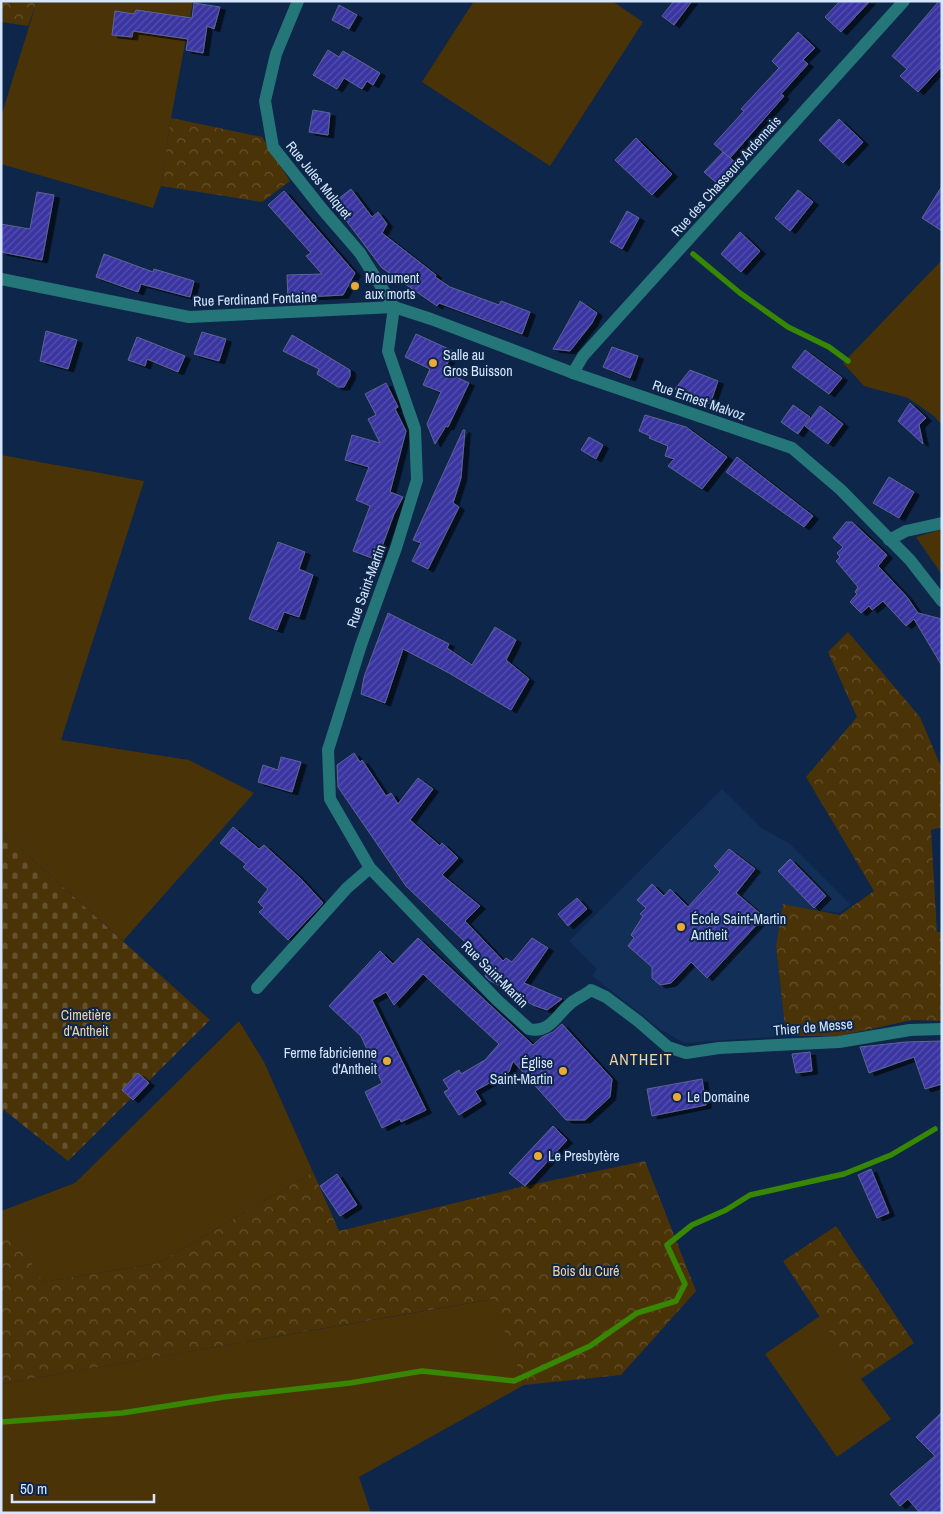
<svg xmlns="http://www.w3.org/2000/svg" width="943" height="1514" viewBox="0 0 943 1514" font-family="'Archivo Narrow',sans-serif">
<defs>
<pattern id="forest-crowns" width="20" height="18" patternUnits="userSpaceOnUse" patternTransform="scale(1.25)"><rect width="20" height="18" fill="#4b3308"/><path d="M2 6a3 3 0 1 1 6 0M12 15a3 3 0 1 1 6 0" fill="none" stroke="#64512d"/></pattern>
<pattern id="cemetery-stones" width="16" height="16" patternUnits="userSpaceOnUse" patternTransform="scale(1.25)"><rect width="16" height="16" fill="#4b3308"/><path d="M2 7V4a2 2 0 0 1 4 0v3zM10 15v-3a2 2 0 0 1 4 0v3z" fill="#64512d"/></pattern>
<pattern id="building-hatch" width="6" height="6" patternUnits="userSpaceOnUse" patternTransform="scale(1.25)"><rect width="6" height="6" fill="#3a35a1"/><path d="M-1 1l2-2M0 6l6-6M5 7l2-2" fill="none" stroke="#5652af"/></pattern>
<filter id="shadow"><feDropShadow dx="5.5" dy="3" stdDeviation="0" flood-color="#0009"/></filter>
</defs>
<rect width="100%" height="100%" fill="#0d2649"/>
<polygon fill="#122f57" points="722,789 761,828 789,843 851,905 839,913 783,905 776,946 786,1036 684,1043 660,1029 592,976 597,969 569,941"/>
<g fill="#4b3308">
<polygon points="37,1 193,1 171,118 161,186 153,208 1,164 1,117"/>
<polygon points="474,1 612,1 643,22 550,166 422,82"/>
<polygon points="942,260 942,425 934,416 908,398 864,386 843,363"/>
<polygon points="1,455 144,481 61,740 189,760 254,793 123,941 1,831"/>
<polygon points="942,529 942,575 916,537"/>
<polygon points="239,1021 264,1062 313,1172 159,1263 43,1282 12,1232 1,1232 1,1211 75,1183"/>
<polygon points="494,1299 524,1385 359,1477 371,1513 1,1513 1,1384"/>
<polygon points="820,1316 861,1379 891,1419 837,1457 765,1354"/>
</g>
<g fill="url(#forest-crowns)">
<polygon points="1,1 37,1 28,26 1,22"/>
<polygon points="171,118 262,137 290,181 262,202 161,186"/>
<polygon points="848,632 920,717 942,769 942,827 931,830 937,932 942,932 942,1021 912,1020 839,1036 786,1036 776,946 783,904 840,915 874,891 806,777 857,717 828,652"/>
<polygon points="645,1161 696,1291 621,1375 524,1385 493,1299 1,1384 1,1232 12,1231 43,1282 159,1263 313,1172 339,1231 525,1186"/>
<polygon points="836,1226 914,1343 861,1379 783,1261"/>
</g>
<polygon fill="url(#cemetery-stones)" points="1,831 210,1020 68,1161 4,1110 1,1114"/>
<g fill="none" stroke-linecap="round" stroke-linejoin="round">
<g stroke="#378702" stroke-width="5.5">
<polyline points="693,254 740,293 788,327 829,347 848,361"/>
<polyline points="1,1422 122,1413 224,1397 350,1383 422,1371 514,1381 590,1346 637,1313 676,1301 685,1284 667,1245 692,1225 726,1210 750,1195 844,1174 891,1155 935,1129"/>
</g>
</g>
<g fill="url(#building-hatch)" stroke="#5f6593" filter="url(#shadow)">
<polygon points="674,1 692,1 674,25 662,16"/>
<polygon points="840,1 870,1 841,32 825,17"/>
<polygon points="939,1 942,1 942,66 918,92 900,76 907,69 892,56"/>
<polygon points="194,3 220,7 214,29 207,26 203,53 186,50 188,39 133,31 132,37 112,35 115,11 134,14 136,10 192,18"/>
<polygon points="339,5 357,15 349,29 332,20"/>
<polygon points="798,32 815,48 803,60 808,64 781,94 784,96 730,158 714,144 744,111 741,109 779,68 772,61"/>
<polygon points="328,50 339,57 343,51 380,73 373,85 367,81 362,89 344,78 337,89 313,75"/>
<polygon points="313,110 330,113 328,135 309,132"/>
<polygon points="839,119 863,142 843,163 819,140"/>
<polygon points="636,138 672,174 652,195 615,160"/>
<polygon points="723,152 737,164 719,185 704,172"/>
<polygon points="942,186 942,231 922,218"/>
<polygon points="351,189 372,217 378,212 387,224 382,233 436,275 435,277 450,287 499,305 501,301 530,312 522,334 439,303 437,306 382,268 333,203"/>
<polygon points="798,190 813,202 790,231 775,218"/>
<polygon points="284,191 355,273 343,295 288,298 287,275 322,274 306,256 311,253 268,205"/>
<polygon points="37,192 54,195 42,260 1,252 1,224 30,229"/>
<polygon points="627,211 639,218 622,249 610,242"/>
<polygon points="740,232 760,251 741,272 721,254"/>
<polygon points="104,254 153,272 154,269 194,281 190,297 141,284 138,292 96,277"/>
<polygon points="580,301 597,313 592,323 570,351 553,349"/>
<polygon points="46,331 77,340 68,369 40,361"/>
<polygon points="202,332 226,339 219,361 194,354"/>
<polygon points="416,334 453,351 444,371 469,383 448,427 446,426 435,444 427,424 441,392 423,385 430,369 405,357"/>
<polygon points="292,335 350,370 350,376 344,387 338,387 317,374 319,369 283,351"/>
<polygon points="137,337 185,356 178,372 147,359 145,366 128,360"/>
<polygon points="612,347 638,356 630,378 603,367"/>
<polygon points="805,350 842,378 829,394 792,367"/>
<polygon points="690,370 718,381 710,404 675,389"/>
<polygon points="386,383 398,407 395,409 406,431 390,492 403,497 394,514 377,560 353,551 370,506 356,500 369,467 345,460 352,435 380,443 368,419 376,415 365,394"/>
<polygon points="910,403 926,418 919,425 923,444 898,421"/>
<polygon points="793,405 810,417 798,434 781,422"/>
<polygon points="820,406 843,424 828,444 805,426"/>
<polygon points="645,415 686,427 727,457 702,489 668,466 674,459 665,456 668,446 649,438 650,436 639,431"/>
<polygon points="463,430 465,430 461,478 453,503 459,507 428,569 412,561 421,543 413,540"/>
<polygon points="589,437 603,445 596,459 581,450"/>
<polygon points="737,457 813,516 804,527 726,472"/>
<polygon points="889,477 914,492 899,518 873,503"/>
<polygon points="846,522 852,522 887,555 878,566 907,597 918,613 942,619 942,666 914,619 906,626 883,601 872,610 869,606 861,613 850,602 857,594 855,592 858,587 836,561 840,557 837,553 843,547 833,538"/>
<polygon points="278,542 305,552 299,569 313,575 299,617 284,612 277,630 249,619"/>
<polygon points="388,613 449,644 447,648 472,665 495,627 516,640 506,660 529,679 511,710 449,673 403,649 385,703 361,694 364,677"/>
<polygon points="354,753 360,762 362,760 386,796 391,793 398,804 418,778 433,789 410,820 440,846 442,843 458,858 442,875 480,906 465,921 503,961 506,958 512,962 532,938 548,948 524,983 562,999 547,1010 533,1005 489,980 485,976 488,969 464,941 406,886 338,787 337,765"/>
<polygon points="281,757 301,762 292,792 258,782 263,765 278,770"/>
<polygon points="233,827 259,849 264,845 301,879 323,903 288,940 259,912 264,908 258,902 268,889 243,867 246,864 220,843"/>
<polygon points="729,849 755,869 736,893 764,917 707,978 691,962 671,983 660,985 652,978 652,967 628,946 634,938 631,935 643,916 640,914 646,908 637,900 652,884 664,896 670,889 688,907 720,872 714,866"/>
<polygon points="790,859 826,896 814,908 778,871"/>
<polygon points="577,898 587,909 568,926 558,914"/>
<polygon points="418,938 533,1045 542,1037 553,1032 562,1024 612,1079 610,1097 585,1120 566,1120 513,1061 509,1072 475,1091 481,1101 459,1115 444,1092 449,1089 443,1080 459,1070 461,1074 485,1060 499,1044 423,974 394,1005 386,992 372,1000 426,1110 401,1122 400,1119 382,1128 365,1092 382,1083 361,1036 329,1006 380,951 393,964"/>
<polygon points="942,1041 942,1084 925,1089 914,1057 869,1073 860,1047 906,1042"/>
<polygon points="810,1052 812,1071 796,1073 792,1054"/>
<polygon points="138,1073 149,1083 133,1100 122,1090"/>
<polygon points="702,1079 706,1105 652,1116 647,1089"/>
<polygon points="553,1126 567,1140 525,1186 509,1173"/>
<polygon points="871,1169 889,1213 877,1218 858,1175"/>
<polygon points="337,1174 357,1205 340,1216 320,1186"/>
<polygon points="942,1412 942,1513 920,1513 908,1499 900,1506 890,1494 935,1456 916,1437"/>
</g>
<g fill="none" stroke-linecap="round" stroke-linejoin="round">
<g stroke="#257679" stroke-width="12">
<polyline points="298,1 276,54 265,101 273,147 322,209 360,253 394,307"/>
<polyline points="1,279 189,317 394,307 431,319 573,373 792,448 840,489 910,560 942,601"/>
<path d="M394 307 388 351 415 429 417 480 396 548 361 645 328 750 330 799 370 868 497 1000 529 1029C550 1034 557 1014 571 1003 577 998 585 995 591 990L606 997 638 1021 668 1047 686 1053 719 1048 839 1042 910 1030 942 1029"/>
<polyline points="573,373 583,356 904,1"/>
<polyline points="889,540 906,531 942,523"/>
<polyline points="257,988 347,888 370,868"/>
</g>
</g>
<g fill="#eaaa38" stroke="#0d2649" stroke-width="2">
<circle cx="355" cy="286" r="5"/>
<circle cx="433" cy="363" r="5"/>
<circle cx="681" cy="927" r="5"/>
<circle cx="387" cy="1061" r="5"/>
<circle cx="563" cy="1071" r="5"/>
<circle cx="677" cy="1097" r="5"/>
<circle cx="538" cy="1156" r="5"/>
</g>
<g text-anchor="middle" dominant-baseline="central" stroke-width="4" stroke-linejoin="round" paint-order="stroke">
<g font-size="14" fill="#d6e6fe" stroke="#0d2649">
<text transform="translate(726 176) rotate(-48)">Rue des Chasseurs Ardennais</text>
<text transform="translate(319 180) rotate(51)">Rue Jules Mulquet</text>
<text transform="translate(255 299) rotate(-2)">Rue Ferdinand Fontaine</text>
<text transform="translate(699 400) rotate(19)">Rue Ernest Malvoz</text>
<text transform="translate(366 586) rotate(-70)">Rue Saint-Martin</text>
<text transform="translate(495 974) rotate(45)">Rue Saint-Martin</text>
<text transform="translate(813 1027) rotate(-5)">Thier de Messe</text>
</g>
<g font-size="14" fill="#d6e6fe" stroke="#0d2649" text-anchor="start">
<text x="365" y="278">Monument<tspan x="365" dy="16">aux morts</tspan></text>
<text x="443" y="355">Salle au<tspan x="443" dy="16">Gros Buisson</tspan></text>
<text x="691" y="919">École Saint-Martin<tspan x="691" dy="16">Antheit</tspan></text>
<text x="377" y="1053" text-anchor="end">Ferme fabricienne<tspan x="377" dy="16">d'Antheit</tspan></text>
<text x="553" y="1063" text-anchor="end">Église<tspan x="553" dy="16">Saint-Martin</tspan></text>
<text x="687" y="1097">Le Domaine</text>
<text x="548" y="1156">Le Presbytère</text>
</g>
<g font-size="14" fill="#f5d29c" stroke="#0d2649">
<text x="86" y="1015">Cimetière<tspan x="86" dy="16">d'Antheit</tspan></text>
<text x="586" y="1271">Bois du Curé</text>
</g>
<g font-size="16" letter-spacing="1" fill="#f8d59f" stroke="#0d2649">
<text x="641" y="1059">ANTHEIT</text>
</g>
</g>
<rect width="943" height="1514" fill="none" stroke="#d6e6fe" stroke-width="5"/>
<path d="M12 1494v8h142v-8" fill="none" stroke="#d6e6fe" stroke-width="2.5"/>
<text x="20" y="1494" font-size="15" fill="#d6e6fe" stroke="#0d2649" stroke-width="4" paint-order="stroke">50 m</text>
</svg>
